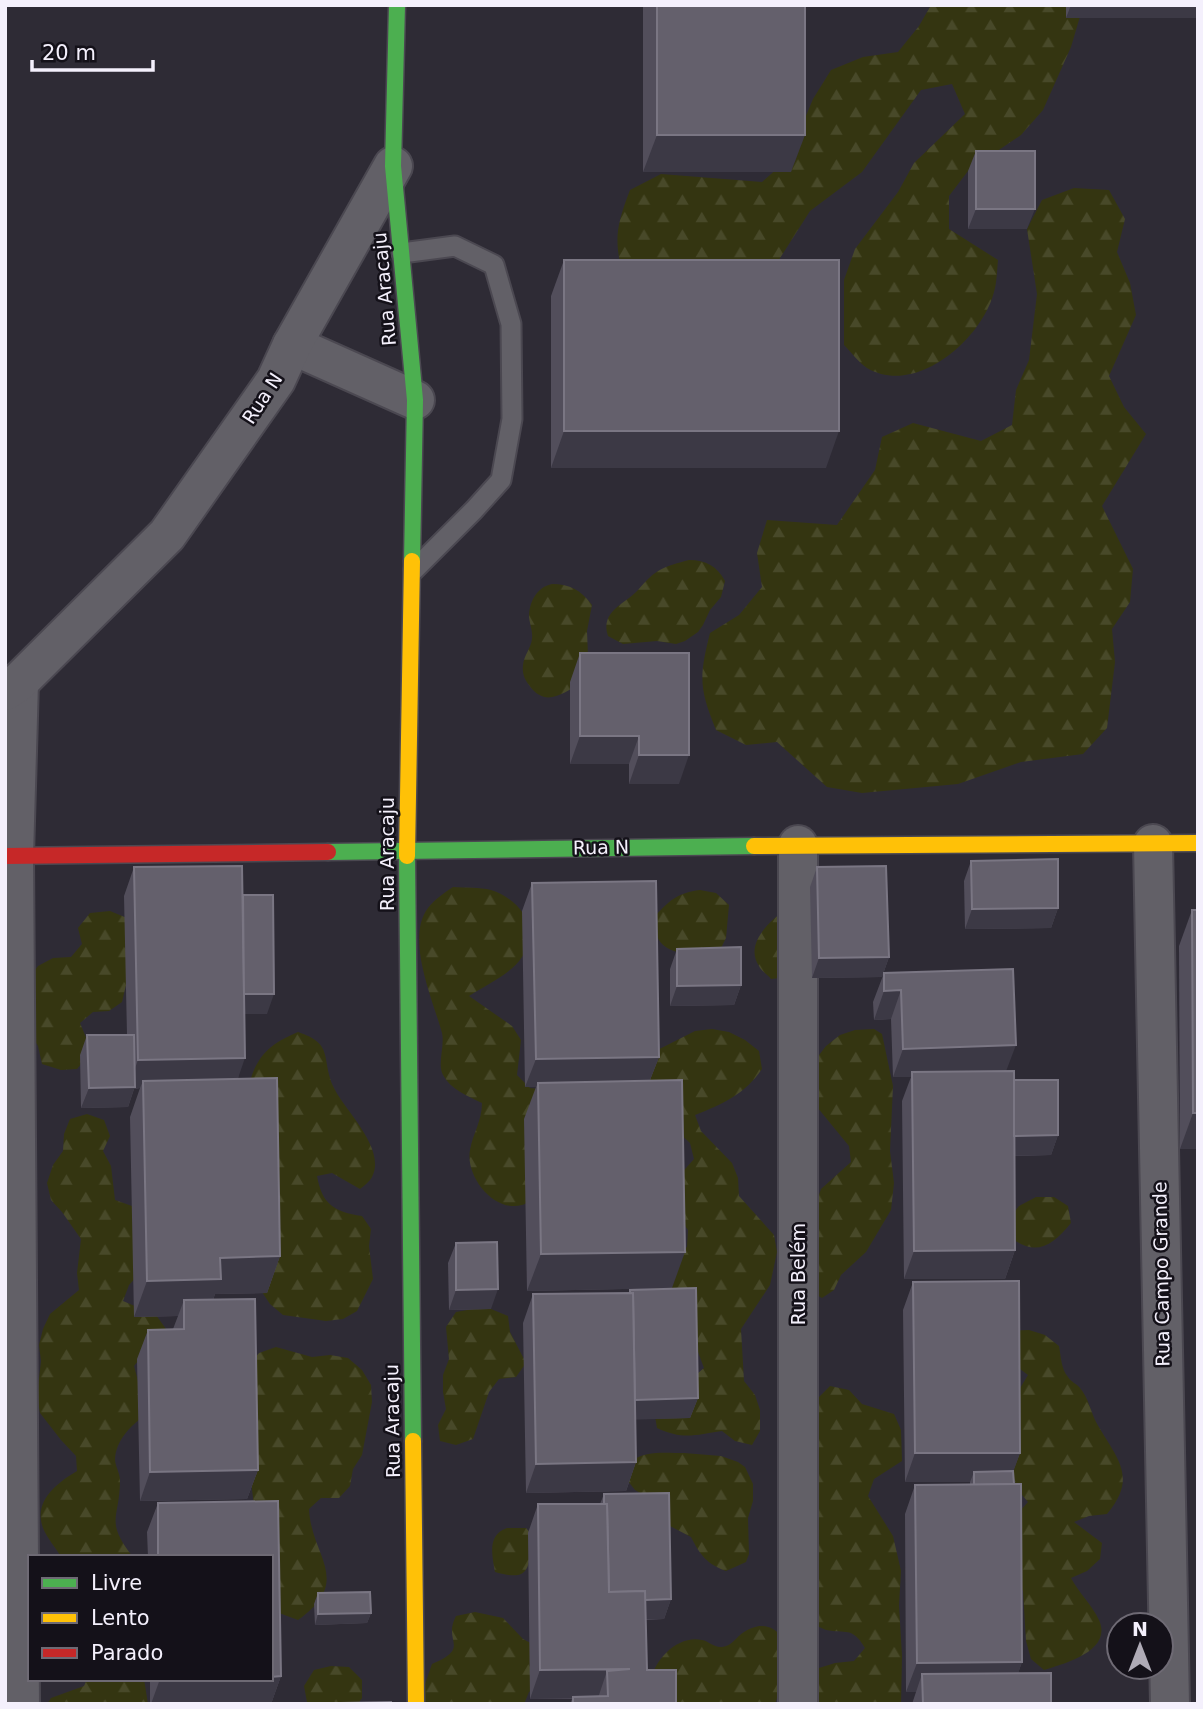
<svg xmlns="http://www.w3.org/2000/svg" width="1203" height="1709" viewBox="0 0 1203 1709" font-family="'DejaVu Sans',sans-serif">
<defs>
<pattern id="forest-firs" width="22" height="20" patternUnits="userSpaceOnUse" patternTransform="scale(1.75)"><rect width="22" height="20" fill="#343511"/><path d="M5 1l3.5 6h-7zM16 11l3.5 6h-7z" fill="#484929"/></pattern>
</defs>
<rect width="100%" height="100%" fill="#2e2b35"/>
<g fill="url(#forest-firs)">
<path d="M931 5H1078L1081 13 1071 47 1043 110 1021 135 968 171 949 196V229L998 260C997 270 997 282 994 292 982 339 916 397 867 368 859 363 851 352 844 345V280L855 249 898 192 914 163 965 114 952 84 921 90 862 172 810 211 754 299 626 286C614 243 614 232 630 190L661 174 762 182 788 159 813 99 831 70 863 57 898 52 919 26Z"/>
<path d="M1074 188 1109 190 1125 219 1117 252 1130 283 1136 315 1109 376 1124 407 1146 434 1102 506 1133 569 1130 602 1112 629 1115 662 1107 728 1083 754 1021 762 958 784 862 793 827 787 777 742 746 745 716 730C699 688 699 677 710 633L739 615 762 587 757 553 767 520 837 525 875 470 882 437 913 423 981 441 1012 425 1016 390 1029 360 1037 294 1027 229 1042 200Z"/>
<path d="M689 560C706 560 717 566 725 581L721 597 710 610 703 625 698 632 685 641 676 644 657 641 623 644 608 636C600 611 624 605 638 590 644 583 650 576 658 571 668 565 678 563 689 560Z"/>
<path d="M552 584C570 584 581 590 592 605L587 631 588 656 581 683C562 694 545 708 529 685 524 679 522 672 523 665 524 655 531 648 532 639 533 632 530 625 529 617 529 602 537 587 552 584Z"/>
<path d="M453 887C465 888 480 887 491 890 520 899 542 929 522 957 511 974 486 985 469 996L512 1026 521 1040 517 1075 530 1088 547 1090 616 1071 695 1031 712 1029 729 1032 745 1040 759 1051 762 1069C745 1094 723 1104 695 1115L701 1131 732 1163 738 1178 739 1196 774 1235 777 1252 770 1285 741 1329 744 1381 755 1395 760 1410V1431L752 1445 735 1441 722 1431C696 1435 682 1440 657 1428L654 1410 704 1368 698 1352 685 1343 655 1289C660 1266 667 1260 687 1247L688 1230 669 1204 670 1186 694 1159 690 1143 678 1132 536 1196C532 1199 527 1204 522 1205 494 1213 465 1176 470 1150 473 1133 482 1121 482 1103 468 1096 451 1090 443 1075 437 1064 445 1046 442 1033 433 1000 405 938 428 908 435 899 444 893 453 887Z"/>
<path d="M700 890 716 893 729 905 726 938 718 954C698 954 662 958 656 933 655 927 656 920 656 915 671 899 678 893 700 890Z"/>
<path d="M787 909 788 977 771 979C768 975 761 971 759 966 744 944 770 920 787 909Z"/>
<polygon points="110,911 127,918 126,985 122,1002 109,1011 93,1012 80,1023 87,1040 87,1057 77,1069 61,1070 42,1064 38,1046 29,1032 26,982 38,966 53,958 71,957 82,944 78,928 90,913"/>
<polygon points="874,1029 882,1034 893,1086 890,1151 894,1183 891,1210 866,1252 841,1275 834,1290 822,1298 813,1293 812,1215 821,1189 851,1162 849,1146 817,1107 816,1059 826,1046 840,1035 855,1030"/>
<path d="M298 1032C334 1044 321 1057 333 1086 343 1109 387 1148 372 1177 370 1181 364 1186 360 1189L332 1173 317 1176C322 1204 334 1212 362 1216L371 1229 369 1246 373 1279 357 1311 343 1319 326 1321 283 1315 270 1304 260 1289 278 1119C270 1100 260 1095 251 1078 259 1053 274 1042 298 1032Z"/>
<path d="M87 1114 104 1120 110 1136 103 1151 111 1166 115 1200 132 1206 141 1272 129 1285 123 1301 156 1315 166 1329 161 1345 145 1352 134 1366 143 1400 141 1418C129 1428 116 1441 115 1459 115 1466 120 1473 120 1480 120 1519 104 1520 133 1557H61C56 1548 47 1538 43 1528 33 1501 57 1483 77 1471L76 1456 61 1440 40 1413 37 1396 41 1361 39 1345 43 1329 50 1314 79 1290 77 1273 81 1239 62 1212 51 1200 47 1183 53 1165 63 1151 64 1134 70 1119Z"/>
<path d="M1036 1197H1054L1068 1206 1071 1223C1052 1246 1035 1258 1009 1236L1008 1220 1019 1206Z"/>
<polygon points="473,1309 491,1309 508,1316 510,1332 526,1363 516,1377 499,1379 489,1392 473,1439 456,1445 440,1441 438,1425 446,1409 443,1392 443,1375 449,1359 446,1327 456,1312"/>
<path d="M1029 1330 1045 1335 1059 1346C1061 1356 1061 1369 1068 1377 1071 1382 1077 1384 1080 1388 1088 1397 1091 1412 1096 1422 1116 1458 1139 1476 1107 1514L1089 1516 1074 1522 1102 1543 1100 1559 1087 1571 1071 1578C1079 1593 1092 1605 1099 1620 1113 1651 1064 1664 1044 1670L1031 1659 1026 1641 1023 1591 1004 1563V1529L1028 1502 1017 1489 1012 1471 1019 1390 1028 1375 1016 1366 1008 1331Z"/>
<path d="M276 1347 312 1357 330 1355 348 1358 362 1370 371 1385 372 1402 362 1455 353 1469 350 1486 339 1498H321L309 1509C311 1557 354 1580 298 1620L271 1610V1557L254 1506 250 1473 248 1366 259 1353Z"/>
<path d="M830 1386 849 1390 862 1404 894 1414 901 1430 902 1461 874 1479 868 1496 893 1536 901 1571 899 1605 902 1656 901 1704H813L815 1684 819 1668 835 1663 854 1661 865 1648C852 1626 846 1634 826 1630 821 1628 815 1625 810 1623L807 1465 819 1429 818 1398Z"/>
<path d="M684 1453 721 1456 738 1462 745 1467 753 1484V1501L748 1518 749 1554 746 1562 726 1571C707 1564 700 1555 691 1537L670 1526 649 1498 635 1490 624 1476C627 1472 629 1464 632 1461 645 1450 668 1453 684 1453Z"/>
<path d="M507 1528H526L532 1535C528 1566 533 1583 495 1572 492 1555 487 1535 507 1528Z"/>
<path d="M475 1612 503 1618 523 1639 538 1647 537 1688 529 1692 524 1704H418L432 1664C472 1647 442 1642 456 1616Z"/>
<path d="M759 1626C770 1626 775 1629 782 1637L780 1689 775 1704H662L651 1680C655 1659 678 1635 702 1640 709 1641 714 1648 722 1647 732 1646 736 1637 744 1632 748 1629 754 1627 759 1626Z"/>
<polygon points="331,1666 349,1667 362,1680 362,1698 358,1704 309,1704 307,1702 304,1686 314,1670"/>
<polygon points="87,1679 144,1679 148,1704 47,1704 51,1698 84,1686"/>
</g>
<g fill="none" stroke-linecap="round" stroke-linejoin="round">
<defs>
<polyline id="lane" points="402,253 455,246 494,265 511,324 512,419 501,480 474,510 414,570"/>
<g id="street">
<polyline points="292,345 415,400"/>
<polyline points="19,682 14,856 20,1704"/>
<polyline points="5,691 19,682 167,535 276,380 292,345 393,166"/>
<polyline points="1153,844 1170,1704"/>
<polyline points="798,1704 798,845"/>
</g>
<g id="fast">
<polyline points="397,5 393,166 415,400 412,561"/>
<polyline points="328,852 754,846"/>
<polyline points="407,856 413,1441"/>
</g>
<g id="slow">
<polyline points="754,846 1198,843"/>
<polyline points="407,856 412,561"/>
<polyline points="413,1441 416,1704"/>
</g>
<polyline id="jam" points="5,856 328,852"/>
</defs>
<use href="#lane" stroke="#4b4851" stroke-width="23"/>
<use href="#street" stroke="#4b4851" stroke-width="42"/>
<use href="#fast" stroke="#4b4851" stroke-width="19"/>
<use href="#slow" stroke="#4b4851" stroke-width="19"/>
<use href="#jam" stroke="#4b4851" stroke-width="19"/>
<use href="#lane" stroke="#626067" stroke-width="19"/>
<use href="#street" stroke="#626067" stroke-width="38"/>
<use href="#fast" stroke="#4caf50" stroke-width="16"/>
<use href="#slow" stroke="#ffc107" stroke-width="16"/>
<use href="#jam" stroke="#c62828" stroke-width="16"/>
</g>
<g fill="#524e5b">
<polygon points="643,5 805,5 791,172 643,172"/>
<rect x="1066" y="5" width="132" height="13"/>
<polygon points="976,151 1027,229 968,229 968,171"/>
<polygon points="564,260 826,468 551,468 551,296"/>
<polygon points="580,653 679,784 629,784 629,764 570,764 570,682"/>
<polygon points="971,861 1058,908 1051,928 965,929 964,881"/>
<polygon points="134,867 243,895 267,1014 245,1014 238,1079 280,1256 267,1293 215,1294 213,1300 258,1470 247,1499 140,1501 137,1359 148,1330 173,1329 178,1316 134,1317 130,1117 140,1088 134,1089 128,1107 81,1108 80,1055 87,1035 127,1035 124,896"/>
<polygon points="817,867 889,957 882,977 812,978 810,887"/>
<polygon points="532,883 659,1057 650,1080 672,1288 527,1291 524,1119 536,1087 525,1087 522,911"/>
<polygon points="1192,910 1198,910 1198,1149 1180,1149 1179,946"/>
<polygon points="677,949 741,985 734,1005 670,1006 670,969"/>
<polygon points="884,973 1006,1071 1058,1135 1051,1155 1015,1156 1015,1250 1005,1279 904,1279 902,1101 911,1077 893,1077 891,1019 874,1020 873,1002"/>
<polygon points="456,1243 491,1309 449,1310 448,1263"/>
<polygon points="913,1282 1020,1453 1013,1471 1022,1662 1018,1673 1051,1704 912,1704 916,1692 906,1692 905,1514 915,1485 970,1485 970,1482 905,1482 903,1310"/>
<polygon points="630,1290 698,1398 690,1418 635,1419 636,1462 626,1491 526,1493 523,1323 533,1294 629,1293"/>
<polygon points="604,1494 671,1599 664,1619 646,1620 647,1670 676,1704 570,1704 572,1699 530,1699 528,1533 538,1504 600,1504"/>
<polygon points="278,1501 281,1676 271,1704 150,1704 150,1679 271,1679 271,1557 148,1557 147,1532 158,1503"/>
<polygon points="318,1593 371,1613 367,1623 315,1625 314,1604"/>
</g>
<g fill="#3c3945">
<polygon points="1071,5 1198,5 1198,18 1066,18"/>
<polygon points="657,135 805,135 791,172 643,172"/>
<polygon points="976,209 1035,209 1027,229 968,229"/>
<polygon points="564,431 839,431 826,468 551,468"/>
<polygon points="580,736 639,736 629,764 570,764"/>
<polygon points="639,755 689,755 679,784 629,784"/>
<polygon points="1058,908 1051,928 965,929 972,909"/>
<polygon points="889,957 882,977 812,978 819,958"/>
<polygon points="741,985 734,1005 670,1006 677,986"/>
<polygon points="901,990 891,1019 874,1020 884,991"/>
<polygon points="241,994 274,994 267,1014 234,1014"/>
<polygon points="1016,1045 1005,1074 912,1072 911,1077 893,1077 903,1049"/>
<polygon points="659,1057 648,1085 538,1083 536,1087 525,1087 536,1059"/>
<polygon points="245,1058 235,1087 143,1081 140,1088 134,1089 128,1107 81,1108 89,1088 128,1087 138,1060"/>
<polygon points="1193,1113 1198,1113 1198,1149 1180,1149"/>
<polygon points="1058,1135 1051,1155 1004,1156 1011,1136"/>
<polygon points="1015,1250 1005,1279 904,1279 914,1251"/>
<polygon points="685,1252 672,1288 527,1291 541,1254"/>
<polygon points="280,1256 267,1293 215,1294 207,1316 184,1300 178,1316 134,1317 147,1281 220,1258"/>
<polygon points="498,1289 491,1309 449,1310 456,1290"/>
<polygon points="698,1398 690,1418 624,1420 632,1400"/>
<polygon points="915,1453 1020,1453 1010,1481 974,1472 970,1482 905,1482"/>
<polygon points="636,1462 626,1491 526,1493 536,1464"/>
<polygon points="258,1470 247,1499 140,1501 150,1472"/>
<polygon points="671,1599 664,1619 598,1620 605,1601"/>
<polygon points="371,1613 367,1623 315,1625 318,1614"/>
<polygon points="1022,1662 1012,1691 922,1674 916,1692 906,1692 917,1663"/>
<polygon points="630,1669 607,1671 598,1698 530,1699 540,1670"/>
<polygon points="281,1676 271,1704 151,1704 160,1679 271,1679 271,1677"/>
</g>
<g fill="#64606c" stroke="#7a7683" stroke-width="2">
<rect x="657" y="5" width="148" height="130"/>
<rect x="976" y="151" width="59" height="58"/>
<rect x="564" y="260" width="275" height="171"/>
<polygon points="580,653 689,653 689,755 639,755 639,736 580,736"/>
<polygon points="1058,859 1058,908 972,909 971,861"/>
<polygon points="242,866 245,1058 138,1060 134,867"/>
<polygon points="886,866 889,957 819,958 817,867"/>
<polygon points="656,881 659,1057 536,1059 532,883"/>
<polygon points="243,895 273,895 274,994 244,994"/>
<polygon points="1192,910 1198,910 1198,1113 1193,1113"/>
<polygon points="741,947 741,985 677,986 677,949"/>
<polygon points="1013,969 1016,1045 903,1049 901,990 884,991 884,973"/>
<polygon points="87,1035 134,1035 135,1087 89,1088"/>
<polygon points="1014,1071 1015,1250 914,1251 912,1072"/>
<polygon points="277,1078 280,1256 220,1258 221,1279 147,1281 143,1081"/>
<polygon points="682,1080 685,1252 541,1254 538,1083"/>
<polygon points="1014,1080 1058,1080 1058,1135 1014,1136"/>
<polygon points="497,1242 498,1289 456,1290 456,1243"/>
<polygon points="1019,1281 1020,1453 915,1453 913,1282"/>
<polygon points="696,1288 698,1398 635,1400 633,1293 630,1293 630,1290"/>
<polygon points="633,1293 636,1462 536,1464 533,1294"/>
<polygon points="255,1299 258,1470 150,1472 148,1330 184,1329 184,1300"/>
<polygon points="1013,1471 1014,1484 974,1485 974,1472"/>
<polygon points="1021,1484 1022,1662 917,1663 915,1485"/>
<polygon points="669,1493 671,1599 645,1600 645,1591 609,1592 607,1504 604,1504 604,1494"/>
<polygon points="278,1501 281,1676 271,1677 271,1557 158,1557 158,1503"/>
<polygon points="538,1504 607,1504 609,1592 645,1591 647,1670 676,1670 676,1704 573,1704 573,1697 608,1696 607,1671 630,1669 540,1670"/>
<polygon points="370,1592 371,1613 318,1614 318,1593"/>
<polygon points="1051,1673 1051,1704 923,1704 922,1674"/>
<polygon points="391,1702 391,1704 288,1704"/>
</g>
<g text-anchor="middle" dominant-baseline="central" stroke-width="5" stroke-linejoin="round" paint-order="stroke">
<g font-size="19" fill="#f4f0fc" stroke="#141119">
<text transform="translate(384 289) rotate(-95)">Rua Aracaju</text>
<text transform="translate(262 398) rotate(-57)">Rua N</text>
<text transform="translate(601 847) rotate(-1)">Rua N</text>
<text transform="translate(387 854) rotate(-90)">Rua Aracaju</text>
<text transform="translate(798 1274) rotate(-90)">Rua Belém</text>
<text transform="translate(1161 1274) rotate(-91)">Rua Campo Grande</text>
<text transform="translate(392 1421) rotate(-91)">Rua Aracaju</text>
</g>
</g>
<rect width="1203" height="1709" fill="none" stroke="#f4f0fc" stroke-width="14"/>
<rect x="28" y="1555" width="245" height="126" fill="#141119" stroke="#6e6a74" stroke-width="2"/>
<rect x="42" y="1578" width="35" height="10" fill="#4caf50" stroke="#6e6a74" stroke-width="2"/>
<text x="91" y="1590" font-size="21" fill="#f4f0fc">Livre</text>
<rect x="42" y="1613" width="35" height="10" fill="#ffc107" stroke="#6e6a74" stroke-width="2"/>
<text x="91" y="1625" font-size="21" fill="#f4f0fc">Lento</text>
<rect x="42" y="1648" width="35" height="10" fill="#c62828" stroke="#6e6a74" stroke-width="2"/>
<text x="91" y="1660" font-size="21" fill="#f4f0fc">Parado</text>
<g transform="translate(1140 1646)"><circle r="33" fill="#141119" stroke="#6e6a74" stroke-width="2"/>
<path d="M0-5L12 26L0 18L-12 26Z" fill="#afabb6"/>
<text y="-10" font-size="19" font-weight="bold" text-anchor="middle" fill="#f4f0fc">N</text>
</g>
<path d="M32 60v10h121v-10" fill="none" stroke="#f4f0fc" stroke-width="3.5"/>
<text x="42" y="60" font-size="21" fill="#f4f0fc" stroke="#141119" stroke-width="5" paint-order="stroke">20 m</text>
</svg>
